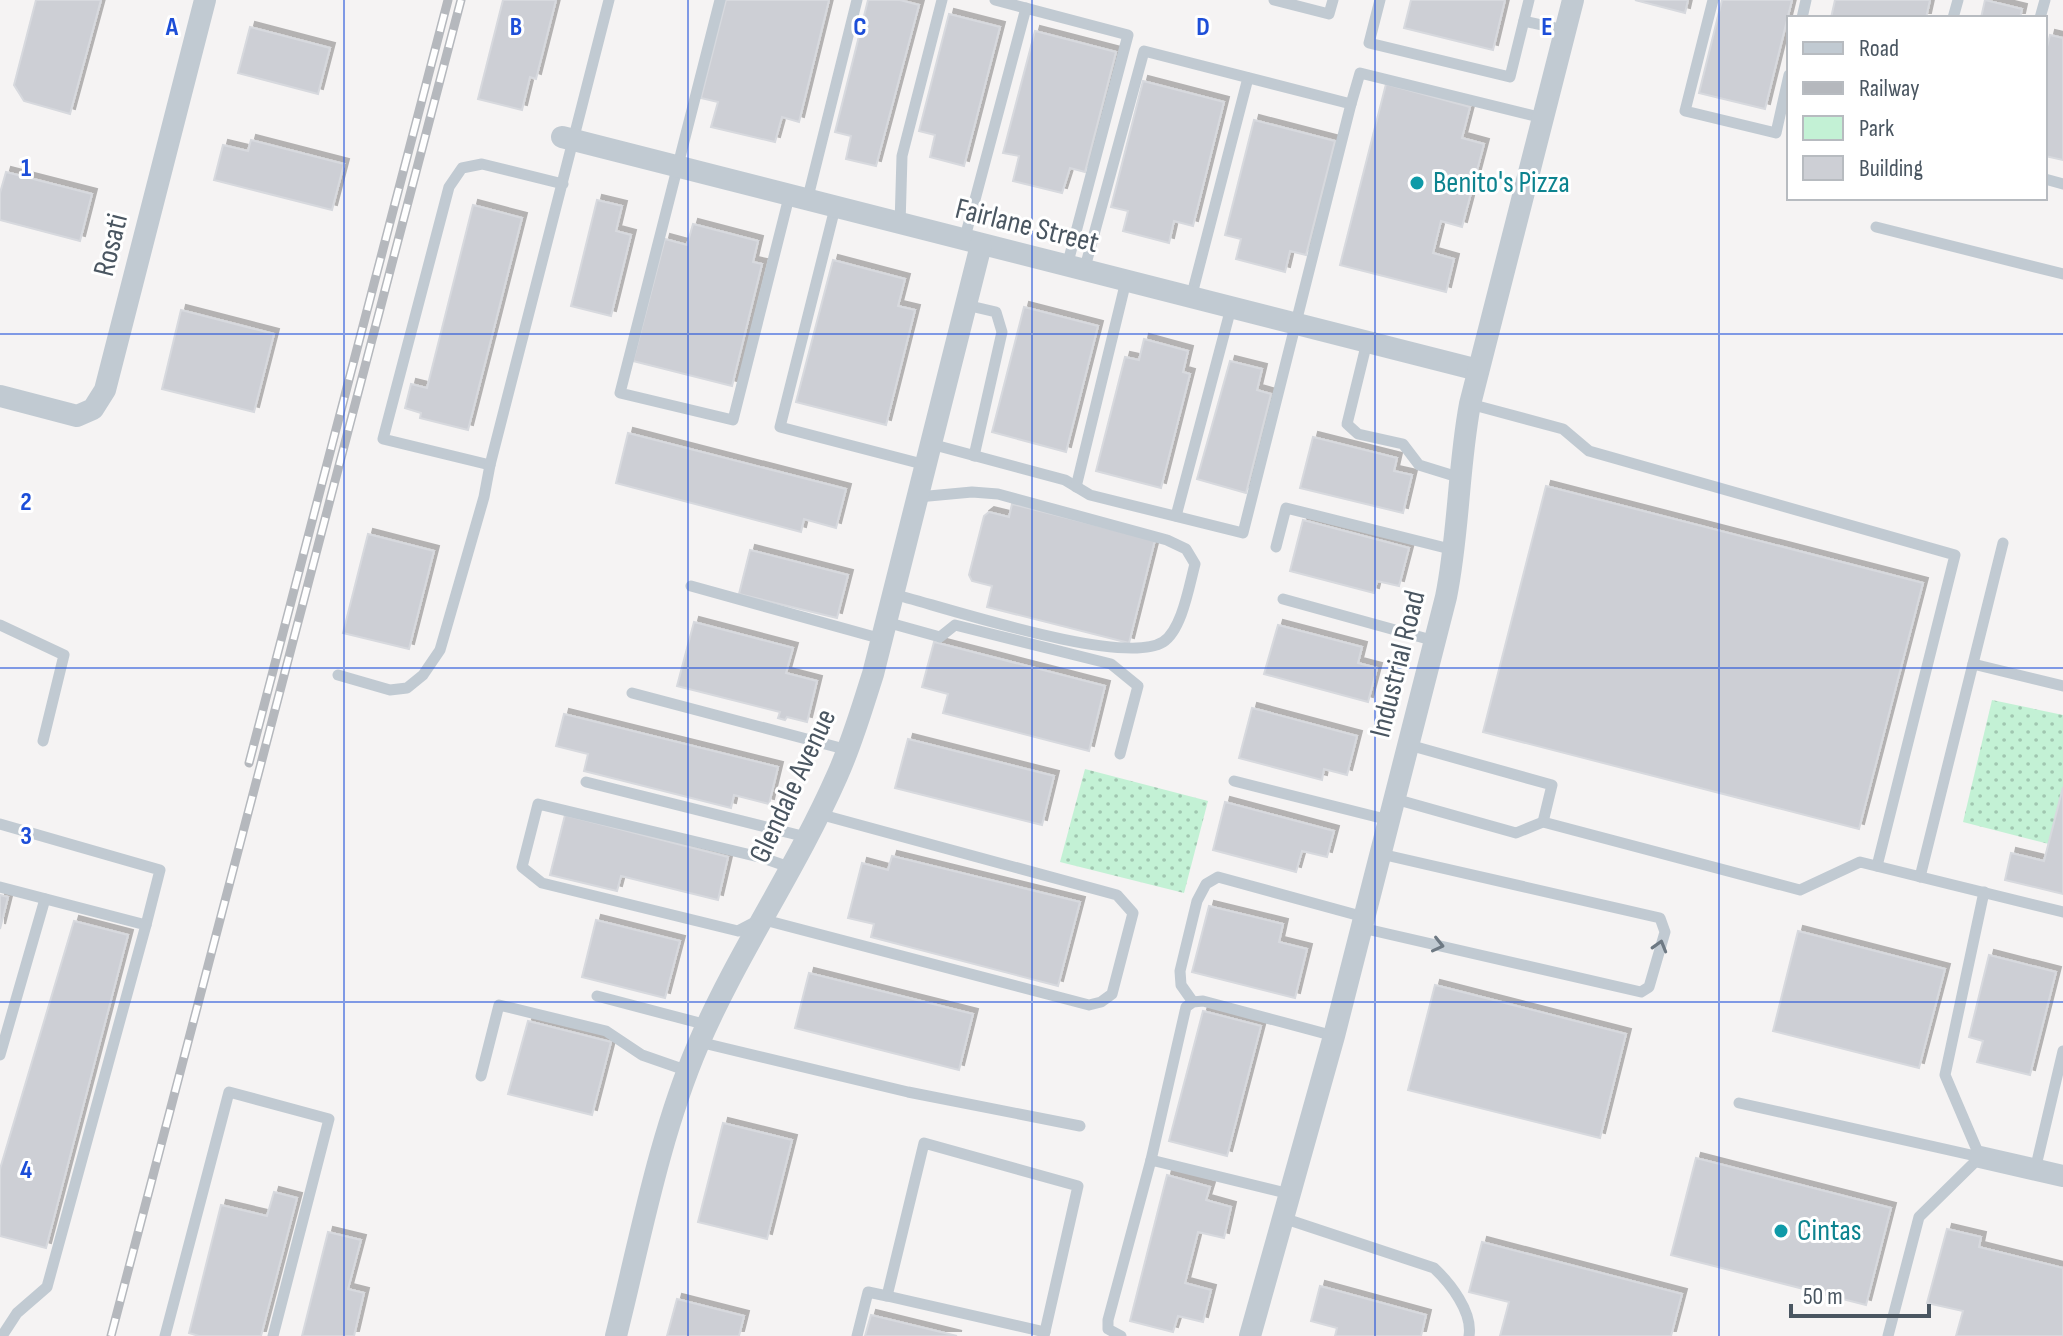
<svg xmlns="http://www.w3.org/2000/svg" width="2063" height="1336" viewBox="0 0 2063 1336" font-family="'Sofia Sans Condensed',sans-serif">
<defs>
<pattern id="green-dots" width="8" height="8" patternUnits="userSpaceOnUse" patternTransform="scale(2)"><rect width="8" height="8" fill="#c3f1d5"/><path d="M2 2h.1M6 6h.1" fill="none" stroke="#a0c6b0" stroke-width="1.8" stroke-linecap="round"/></pattern>
<filter id="shadow"><feDropShadow dx="5" dy="-5" stdDeviation="0" flood-color="#0004"/></filter>
</defs>
<rect width="100%" height="100%" fill="#f5f3f3"/>
<g fill="url(#green-dots)">
<polygon points="1992,700 2063,715 2063,787 2049,844 1963,822"/>
<polygon points="1085,769 1208,801 1184,893 1060,862"/>
</g>
<g fill="#cdcfd5" stroke="#d7d9de" stroke-width="2" filter="url(#shadow)">
<polygon points="36,0 101,0 70,114 24,101 14,85"/>
<polygon points="503,0 556,0 536,79 530,77 522,110 478,99"/>
<polygon points="726,0 829,0 799,122 782,117 775,142 711,127 718,102 701,98"/>
<polygon points="868,0 900,0 919,5 876,166 846,159 851,136 835,132"/>
<polygon points="1411,0 1505,0 1493,50 1404,28"/>
<polygon points="1635,0 1688,0 1685,13"/>
<polygon points="1722,0 1792,0 1765,109 1699,93"/>
<polygon points="1835,0 1930,0 1926,18 1831,18"/>
<polygon points="1985,0 2022,9 2020,18 1981,18"/>
<polygon points="949,14 1000,27 964,166 930,157 935,135 919,131"/>
<polygon points="250,27 330,48 318,94 238,73"/>
<polygon points="1035,31 1116,52 1085,172 1070,168 1062,193 1013,181 1019,156 1003,153"/>
<polygon points="2050,35 2063,38 2063,160 2045,156 2045,55"/>
<polygon points="1143,81 1224,102 1193,226 1174,221 1169,243 1123,231 1128,211 1111,207"/>
<polygon points="1386,84 1470,107 1462,138 1484,144 1462,227 1441,221 1433,253 1454,259 1446,292 1340,265"/>
<polygon points="1254,120 1335,141 1306,255 1290,251 1285,272 1236,259 1241,239 1225,235"/>
<polygon points="251,140 344,164 332,210 214,180 223,145 248,151"/>
<polygon points="6,172 92,194 80,241 0,220 0,193"/>
<polygon points="597,200 622,206 616,231 631,235 611,316 571,306"/>
<polygon points="473,205 522,218 468,430 420,418 421,413 405,408 411,384 427,388"/>
<polygon points="693,224 758,241 753,262 762,264 732,386 633,361 665,239 687,245"/>
<polygon points="833,260 905,279 898,306 915,310 886,425 796,402"/>
<polygon points="1024,307 1098,326 1066,452 992,432"/>
<polygon points="181,310 274,334 254,412 162,389"/>
<polygon points="1144,339 1188,351 1183,372 1190,374 1161,488 1096,471 1125,357 1139,360"/>
<polygon points="1230,361 1262,369 1257,390 1271,394 1246,493 1197,479"/>
<polygon points="628,433 846,489 836,528 804,519 801,532 616,483"/>
<polygon points="1313,437 1397,458 1394,471 1412,475 1403,513 1300,488"/>
<polygon points="1546,486 1923,583 1859,829 1483,732"/>
<polygon points="1012,504 1155,540 1129,643 987,607 992,586 972,581 969,575 984,516 989,512 1009,517"/>
<polygon points="1303,520 1409,548 1399,586 1377,581 1374,593 1290,571"/>
<polygon points="368,534 434,551 409,649 343,633"/>
<polygon points="750,550 848,575 837,618 739,594"/>
<polygon points="694,622 793,648 786,673 817,681 807,722 787,717 785,720 778,718 780,712 677,686"/>
<polygon points="1278,625 1362,647 1358,663 1377,668 1368,702 1264,674"/>
<polygon points="934,642 1105,686 1089,751 943,713 948,694 922,687"/>
<polygon points="1252,708 1357,736 1347,775 1324,769 1322,780 1239,758"/>
<polygon points="564,714 778,767 769,804 734,795 731,808 584,771 588,754 556,746"/>
<polygon points="908,739 1054,776 1042,825 895,788"/>
<polygon points="2063,787 2063,894 2005,880 2011,853 2044,861"/>
<polygon points="1225,802 1334,831 1327,857 1302,851 1296,872 1213,850"/>
<polygon points="565,815 728,857 718,900 621,876 617,891 550,875"/>
<polygon points="892,856 1080,902 1058,986 871,937 874,924 848,918 862,863 888,870"/>
<polygon points="0,895 8,897 0,929"/>
<polygon points="1209,906 1283,924 1279,942 1307,949 1295,998 1192,972"/>
<polygon points="596,920 680,941 665,998 582,977"/>
<polygon points="74,921 128,935 46,1248 0,1236 0,1169"/>
<polygon points="1798,931 1945,969 1919,1068 1773,1031"/>
<polygon points="1989,955 2056,972 2030,1075 1977,1062 1983,1041 1969,1037"/>
<polygon points="809,973 973,1014 959,1070 795,1028"/>
<polygon points="1435,985 1626,1034 1600,1138 1408,1090"/>
<polygon points="1203,1011 1261,1026 1227,1156 1169,1141"/>
<polygon points="528,1021 611,1042 592,1115 508,1094"/>
<polygon points="723,1123 792,1140 767,1239 698,1222"/>
<polygon points="1696,1158 1891,1208 1866,1305 1671,1255"/>
<polygon points="1167,1175 1210,1187 1206,1200 1231,1207 1224,1238 1198,1232 1185,1283 1211,1290 1203,1322 1178,1316 1173,1332 1130,1321"/>
<polygon points="274,1192 297,1198 261,1336 199,1336 189,1333 221,1205 267,1216"/>
<polygon points="1947,1229 1981,1237 1979,1247 2063,1268 2063,1336 1956,1336 1963,1311 1927,1303"/>
<polygon points="328,1232 361,1240 348,1289 364,1293 354,1336 302,1336"/>
<polygon points="1482,1242 1682,1294 1671,1336 1500,1336 1509,1302 1469,1292"/>
<polygon points="1320,1286 1426,1315 1421,1336 1335,1336 1337,1328 1311,1321"/>
<polygon points="677,1299 744,1316 739,1336 667,1336"/>
<polygon points="871,1315 957,1336 865,1336"/>
</g>
<g fill="none" stroke-linecap="round" stroke-linejoin="round">
<g stroke="#c1cad2" stroke-width="11">
<polyline points="720,0 620,393 733,420 789,197"/>
<polyline points="995,0 1128,35 1067,266"/>
<polyline points="1274,0 1329,14 1333,0"/>
<polyline points="1380,0 1369,43 1510,77 1529,0"/>
<polyline points="1713,0 1685,111 1776,133 1789,75"/>
<polyline points="1802,18 1806,0"/>
<polyline points="1953,18 1958,0"/>
<polyline points="2040,18 2045,0"/>
<polyline points="1524,21 1565,30"/>
<polyline points="1351,104 1360,73 1543,118"/>
<polyline points="2045,179 2063,184"/>
<polyline points="563,184 482,164 462,168 449,187 383,439 490,465 609,0"/>
<polyline points="807,201 857,0"/>
<polyline points="835,208 780,427 926,465"/>
<polyline points="900,225 902,156 942,0"/>
<polyline points="1876,227 2063,274"/>
<polyline points="964,241 1026,8"/>
<polyline points="1191,298 1248,78"/>
<polyline points="966,305 996,312 1002,332 974,456"/>
<polyline points="1367,342 1347,424 1358,434 1403,444 1419,465 1461,478"/>
<polyline points="1470,404 1563,429 1589,451 1955,555 1877,866"/>
<polyline points="931,444 1065,480 1090,495 1243,533 1351,104 1144,51 1084,271"/>
<polyline points="1076,487 1126,281"/>
<polyline points="1176,516 1231,308"/>
<polyline points="1276,547 1286,508 1454,550"/>
<polyline points="691,586 882,639"/>
<path d="M893 594C944 607 1123 667 1163 642 1182 630 1189 586 1195 564L1186 549 1167 540 998 494 972 492 918 497"/>
<polyline points="1283,599 1435,641"/>
<polyline points="886,622 940,637 955,625 1111,664 1138,686 1120,754"/>
<polyline points="0,625 64,655 43,741"/>
<polyline points="1973,664 2063,686"/>
<polyline points="338,675 390,690 407,688 423,675 440,650 484,497 490,465"/>
<polyline points="632,693 848,750"/>
<polyline points="1409,745 1552,785 1543,822"/>
<polyline points="1234,781 1389,820"/>
<polyline points="586,782 806,837"/>
<polyline points="1395,799 1516,833 1543,822 1800,890 1860,862 2063,912"/>
<polyline points="0,824 160,870 146,925"/>
<polyline points="789,867 763,858 538,804 522,867 542,883 738,931 761,919 1089,1005 1101,1002 1112,994 1133,913 1117,895 819,814"/>
<polyline points="1920,877 2003,543"/>
<polyline points="0,887 146,925 47,1287 17,1313 2,1336"/>
<polyline points="1362,928 1641,992 1649,987 1665,932 1660,918 1381,854"/>
<polyline points="597,996 707,1025"/>
<polyline points="1193,1002 1181,985 1180,971 1197,901 1206,884 1218,877 1364,917"/>
<polyline points="699,1042 908,1092 1080,1126"/>
<polyline points="0,1055 45,899"/>
<polyline points="481,1076 499,1005 606,1031 642,1055 688,1071"/>
<polyline points="1739,1103 1980,1157"/>
<polyline points="1980,1157 1945,1075 1984,892"/>
<polyline points="1151,1160 1186,1007 1193,1002 1203,1001 1334,1036"/>
<polyline points="2035,1170 2063,1051"/>
<path d="M1283 1218 1434 1268C1450 1283 1473 1312 1469 1336"/>
<polyline points="887,1296 1045,1332"/>
<polyline points="165,1336 229,1092 329,1119 273,1336"/>
<polyline points="857,1336 868,1292 887,1296 924,1143 1078,1186 1044,1336"/>
<polyline points="1121,1336 1108,1329 1108,1320 1151,1160 1290,1194"/>
<polyline points="1888,1336 1919,1217 1980,1157"/>
</g>
<g stroke="#c1cad2" stroke-width="22">
<polyline points="562,137 1478,370"/>
<polyline points="0,396 77,416 93,409 105,390 205,0"/>
<polyline points="1980,1157 2063,1176"/>
<path d="M616 1336C640 1240 659 1136 698 1045 738 952 796 869 837 776 852 743 862 708 873 674L981 245"/>
<path d="M1250 1336 1334 1036 1446 597C1459 533 1458 468 1470 404L1573 0"/>
</g>
<defs>
<g id="rail">
<polyline points="249,763 448,0"/>
<polyline points="111,1336 461,0"/>
</g>
</defs>
<use href="#rail" stroke="#b5b8bd" stroke-width="9"/>
<use href="#rail" stroke="#fff" stroke-width="6" stroke-dasharray="18" stroke-linecap="butt"/>
</g>
<defs><path id="oneway-chevron" d="M-2-3.5L2.5 0L-2 3.5" fill="none" stroke-width="1.6" stroke-linecap="round" stroke-linejoin="round" transform="scale(2)"/></defs>
<g stroke="#6e7983">
<use href="#oneway-chevron" transform="translate(1438 945) rotate(13)"/>
<use href="#oneway-chevron" transform="translate(1660 946) rotate(-74)"/>
</g>
<path fill="none" stroke="#1d4ed8" stroke-width="2" stroke-opacity="0.55" d="M344 0V1336M688 0V1336M1032 0V1336M1375 0V1336M1719 0V1336M0 334H2063M0 668H2063M0 1002H2063"/>
<g fill="#0f9aa8" stroke="#fff" stroke-width="3">
<circle cx="1417" cy="183" r="8"/>
<circle cx="1781" cy="1231" r="8"/>
</g>
<g text-anchor="middle" dominant-baseline="central" stroke-width="6" stroke-linejoin="round" paint-order="stroke">
<g font-size="30" fill="#0d838f" stroke="#fff" text-anchor="start">
<text x="1433" y="183">Benito's Pizza</text>
<text x="1797" y="1231">Cintas</text>
</g>
<g font-size="30" fill="#4a5661" stroke="#fff">
<text transform="translate(1027 226) rotate(14)">Fairlane Street</text>
<text transform="translate(111 245) rotate(-76)">Rosati</text>
<text transform="translate(1398 664) rotate(-76)">Industrial Road</text>
<text transform="translate(793 786) rotate(-65)">Glendale Avenue</text>
</g>
</g>
<g font-size="26" text-anchor="middle" font-weight="bold" fill="#1d4ed8" stroke="#fff" stroke-width="6" stroke-linejoin="round" paint-order="stroke">
<text x="172" y="35">A</text>
<text x="516" y="35">B</text>
<text x="860" y="35">C</text>
<text x="1203" y="35">D</text>
<text x="1547" y="35">E</text>
<text x="26" y="176">1</text>
<text x="26" y="510">2</text>
<text x="26" y="844">3</text>
<text x="26" y="1178">4</text>
</g>
<rect x="1787" y="16" width="260" height="184" fill="#ffffff" stroke="#b7bbc0" stroke-width="2"/>
<rect x="1803" y="42" width="40" height="12" fill="#c1cad2" stroke="#b7bbc0" stroke-width="2"/>
<text x="1859" y="56" font-size="24" fill="#4a5661">Road</text>
<rect x="1803" y="82" width="40" height="12" fill="#b5b8bd" stroke="#b7bbc0" stroke-width="2"/>
<text x="1859" y="96" font-size="24" fill="#4a5661">Railway</text>
<rect x="1803" y="116" width="40" height="24" fill="#c3f1d5" stroke="#b7bbc0" stroke-width="2"/>
<text x="1859" y="136" font-size="24" fill="#4a5661">Park</text>
<rect x="1803" y="156" width="40" height="24" fill="#cdcfd5" stroke="#b7bbc0" stroke-width="2"/>
<text x="1859" y="176" font-size="24" fill="#4a5661">Building</text>
<path d="M1791 1304v12h138v-12" fill="none" stroke="#4a5661" stroke-width="4"/>
<text x="1803" y="1304" font-size="24" fill="#4a5661" stroke="#ffffff" stroke-width="6" paint-order="stroke">50 m</text>
</svg>
